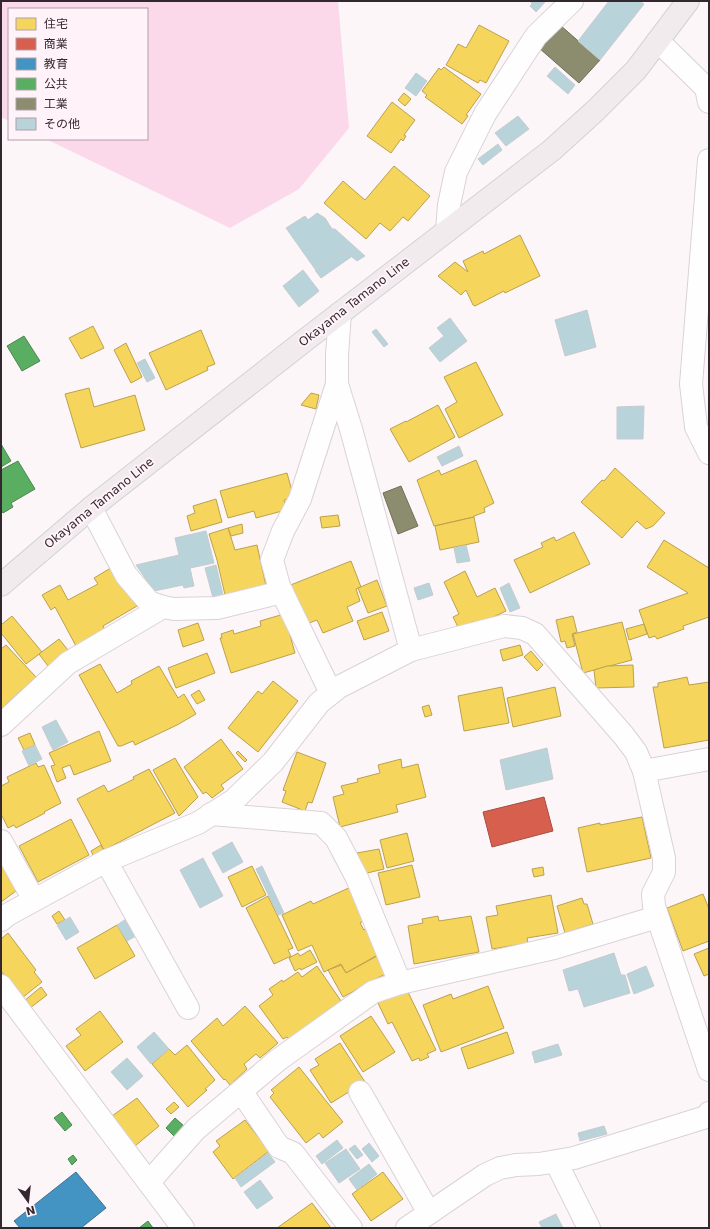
<svg xmlns="http://www.w3.org/2000/svg" width="710" height="1229" viewBox="0 0 710 1229" font-family="'DejaVu Sans','Noto Sans JP',sans-serif">
<rect width="100%" height="100%" fill="#fcf6f9"/>
<polygon fill="#fbd8ea" points="1,1 338,1 349,128 299,189 230,228 46,139 147,139 147,9 9,9 9,121 1,117"/>
<g fill="#f6d55c" stroke="#bba14e">
<polygon points="479,25 509,41 486,83 480,80 478,83 446,65 458,44 466,48"/>
<polygon points="444,67 481,94 466,115 468,116 462,124 425,97 427,95 422,91 439,68 441,70"/>
<polygon points="404,93 411,99 405,106 398,100"/>
<polygon points="392,102 415,120 404,135 406,136 403,141 401,139 391,153 367,136"/>
<polygon points="394,166 430,196 408,221 403,217 390,231 380,223 366,239 324,203 343,181 365,200"/>
<polygon points="520,235 540,276 505,293 504,291 475,306 473,305 466,290 461,295 438,276 455,262 468,272 463,261 483,251 484,254"/>
<polygon points="93,326 104,348 81,359 69,338"/>
<polygon points="201,330 215,364 207,367 208,370 166,390 149,353"/>
<polygon points="126,343 142,377 131,383 114,350"/>
<polygon points="476,362 503,415 459,438 445,409 457,402 444,377"/>
<polygon points="89,388 94,407 135,395 145,430 81,448 65,394"/>
<polygon points="311,393 319,395 316,409 301,405"/>
<polygon points="438,405 455,437 409,462 390,429 406,421 406,422"/>
<polygon points="476,460 494,503 484,508 485,512 474,516 474,517 434,526 417,480 439,470 441,475"/>
<polygon points="615,468 665,513 653,526 646,529 637,521 622,538 581,502 602,480 604,481"/>
<polygon points="287,473 294,498 284,500 286,510 256,518 254,511 228,518 220,491"/>
<polygon points="216,499 222,522 191,531 187,516 195,513 193,506"/>
<polygon points="338,515 340,526 322,528 320,517"/>
<polygon points="474,517 479,542 440,550 435,526"/>
<polygon points="242,524 243,533 231,536 228,528"/>
<polygon points="228,528 235,550 257,545 266,586 225,595 217,560 209,534"/>
<polygon points="574,532 590,564 530,593 514,560 543,547 541,543 554,537 556,541"/>
<polygon points="664,540 709,568 709,617 683,626 684,629 657,639 655,636 649,638 639,610 688,593 647,567"/>
<polygon points="351,561 361,587 356,589 360,601 347,607 353,621 323,633 317,620 304,625 288,586"/>
<polygon points="114,566 137,606 103,626 105,630 76,646 55,607 51,610 42,595 60,585 68,600 98,584 94,578"/>
<polygon points="465,571 477,597 495,588 506,611 475,626 473,622 459,629 453,617 459,614 444,582"/>
<polygon points="377,580 387,606 368,613 358,588"/>
<polygon points="382,612 389,631 364,640 357,621"/>
<polygon points="284,614 295,653 231,673 220,638 222,638 221,634 233,630 234,634 261,626 260,621"/>
<polygon points="12,616 42,652 26,664 1,633 1,625"/>
<polygon points="573,616 577,632 572,634 575,646 567,648 565,641 561,642 556,620"/>
<polygon points="622,622 632,660 583,673 573,634"/>
<polygon points="198,623 204,640 183,647 178,630"/>
<polygon points="644,624 647,634 629,640 626,629"/>
<polygon points="59,639 68,650 48,666 39,654"/>
<polygon points="6,645 36,677 2,708 4,709 1,711 1,649"/>
<polygon points="520,645 523,655 503,661 500,650"/>
<polygon points="531,651 543,665 537,671 524,657"/>
<polygon points="207,653 215,673 176,688 168,668"/>
<polygon points="100,664 117,693 132,684 131,681 159,666 178,698 184,694 196,714 177,725 135,745 133,741 121,746 118,746 79,675"/>
<polygon points="633,665 634,687 596,688 594,670 607,666"/>
<polygon points="687,677 689,685 709,682 709,740 664,748 653,687 658,687 658,683"/>
<polygon points="273,681 298,701 258,752 228,728 258,691 262,694"/>
<polygon points="502,687 509,723 464,731 458,696"/>
<polygon points="555,687 561,716 513,727 507,698"/>
<polygon points="199,690 205,700 197,704 191,695"/>
<polygon points="429,705 432,715 425,717 422,707"/>
<polygon points="99,731 111,761 74,775 70,765 62,768 66,778 57,782 51,766 55,765 49,753"/>
<polygon points="30,733 35,745 24,750 18,738"/>
<polygon points="221,739 243,769 221,785 224,789 212,798 206,792 203,794 184,767"/>
<polygon points="238,751 247,760 245,762 236,753"/>
<polygon points="297,752 326,763 312,803 308,802 305,811 282,802 286,791 283,790"/>
<polygon points="175,758 198,797 179,816 153,770"/>
<polygon points="401,759 402,768 418,764 426,797 396,805 398,812 340,827 333,797 344,794 341,786 358,782 357,779 380,773 378,765"/>
<polygon points="36,763 38,767 44,765 61,803 44,812 45,813 16,828 14,825 8,828 1,814 1,786 9,782 7,777"/>
<polygon points="149,769 175,813 104,850 77,799 104,785 108,792 134,779 133,777"/>
<polygon points="642,817 651,858 587,872 578,828 600,823 600,825"/>
<polygon points="71,819 89,855 38,882 19,846"/>
<polygon points="407,833 414,861 387,868 380,840"/>
<polygon points="101,845 104,851 94,857 91,851"/>
<polygon points="379,849 384,869 363,874 357,853"/>
<polygon points="1,860 20,888 1,902"/>
<polygon points="412,865 420,897 386,905 378,873"/>
<polygon points="252,866 266,895 242,907 228,877"/>
<polygon points="543,867 544,875 534,877 532,869"/>
<polygon points="351,887 365,920 360,923 364,930 368,927 381,953 346,973 341,964 324,972 312,945 298,951 282,915 311,901 313,904"/>
<polygon points="703,894 709,909 709,941 683,951 667,908"/>
<polygon points="551,895 558,933 527,938 528,943 492,949 486,917 498,915 496,906"/>
<polygon points="268,896 293,948 288,950 291,956 274,964 246,908"/>
<polygon points="582,898 584,904 587,904 593,924 565,933 557,906"/>
<polygon points="59,911 65,920 57,924 52,916"/>
<polygon points="438,916 439,921 471,916 479,952 414,964 408,926 423,923 422,919"/>
<polygon points="117,925 135,956 95,979 77,948"/>
<polygon points="8,933 36,970 34,972 42,982 22,998 1,971 1,939"/>
<polygon points="709,948 709,974 704,976 694,954"/>
<polygon points="310,950 317,962 301,970 300,968 295,971 289,958 298,953 300,956"/>
<polygon points="377,956 387,973 343,997 328,970 341,965 346,973"/>
<polygon points="317,966 341,1001 289,1039 287,1037 283,1039 259,1006 273,995 269,989 282,980 283,982 298,972 302,977"/>
<polygon points="488,986 504,1028 441,1052 423,1005 451,994 453,999"/>
<polygon points="41,987 47,995 30,1008 24,1001"/>
<polygon points="402,989 405,993 408,992 436,1050 427,1054 429,1057 420,1061 419,1058 412,1061 392,1022 388,1024 377,1001"/>
<polygon points="245,1006 278,1043 260,1058 256,1054 244,1064 247,1069 230,1085 225,1079 224,1080 191,1041 217,1018 223,1026"/>
<polygon points="100,1011 123,1042 85,1071 66,1046 81,1035 76,1029"/>
<polygon points="371,1016 395,1052 363,1072 340,1036"/>
<polygon points="507,1032 514,1053 468,1069 461,1048"/>
<polygon points="340,1043 365,1082 331,1103 310,1070 319,1065 315,1059"/>
<polygon points="187,1045 215,1080 205,1089 207,1090 188,1107 152,1064 169,1049 175,1055"/>
<polygon points="299,1067 343,1122 323,1138 319,1133 306,1143 270,1097 274,1093 271,1090"/>
<polygon points="137,1098 159,1126 135,1146 112,1116"/>
<polygon points="174,1102 179,1107 171,1114 166,1109"/>
<polygon points="245,1120 269,1151 233,1179 213,1152 220,1146 216,1141"/>
<polygon points="383,1172 403,1199 371,1221 352,1194"/>
<polygon points="312,1203 331,1228 277,1228"/>
</g>
<polygon fill="#d6604d" stroke="#a54f43" points="544,797 553,831 492,847 483,812"/>
<polygon fill="#4393c3" stroke="#3e7396" points="76,1172 106,1208 81,1228 20,1228 14,1221"/>
<g fill="#5aae61" stroke="#4e8651">
<polygon points="24,336 40,361 22,371 7,346"/>
<polygon points="1,444 11,461 1,467"/>
<polygon points="18,461 35,489 11,503 13,507 3,513 1,510 1,470"/>
<polygon points="62,1112 72,1125 65,1131 54,1118"/>
<polygon points="175,1118 184,1126 175,1137 166,1128"/>
<polygon points="73,1155 77,1160 72,1165 68,1159"/>
<polygon points="148,1221 153,1228 139,1228"/>
</g>
<g fill="#8c8c6e" stroke="#716e5a">
<polygon points="560,25 600,60 579,83 539,48"/>
<polygon points="401,486 418,526 398,534 383,493"/>
</g>
<g fill="#b8d3d9" stroke="#c7cbcd">
<polygon points="532,1 546,1 536,12 530,6 532,4 531,2"/>
<polygon points="609,1 639,1 644,4 600,60 578,41"/>
<polygon points="555,67 575,85 568,94 547,76"/>
<polygon points="416,73 427,81 416,96 405,88"/>
<polygon points="518,116 529,129 506,146 495,133"/>
<polygon points="498,144 502,150 483,165 478,159"/>
<polygon points="317,213 325,218 332,229 335,229 365,256 357,261 343,250 315,269 286,228 305,216 308,220"/>
<polygon points="342,250 351,257 321,278 315,270"/>
<polygon points="303,270 319,291 299,307 283,286"/>
<polygon points="587,310 596,347 565,356 555,320"/>
<polygon points="450,318 467,341 440,362 429,348 444,336 437,328"/>
<polygon points="376,329 388,344 384,347 372,332"/>
<polygon points="145,359 155,378 147,382 137,363"/>
<polygon points="644,406 643,439 617,439 617,407"/>
<polygon points="459,446 463,456 442,466 437,457"/>
<polygon points="206,531 214,563 190,568 194,586 184,588 183,585 154,591 136,565 179,555 175,538"/>
<polygon points="466,545 470,561 457,563 454,548"/>
<polygon points="216,565 223,595 213,598 205,568"/>
<polygon points="429,583 433,595 418,600 414,588"/>
<polygon points="509,583 520,608 510,612 500,588"/>
<polygon points="56,720 68,742 53,750 42,727"/>
<polygon points="35,745 42,759 29,766 22,751"/>
<polygon points="547,748 553,779 506,790 500,760"/>
<polygon points="232,842 243,862 223,873 212,853"/>
<polygon points="203,858 223,896 200,908 180,870"/>
<polygon points="262,866 284,913 278,915 256,869"/>
<polygon points="70,917 79,932 66,940 57,925"/>
<polygon points="126,919 136,936 127,941 117,925"/>
<polygon points="614,953 621,975 625,975 630,993 584,1007 578,989 569,991 563,970"/>
<polygon points="646,966 654,986 634,994 627,974"/>
<polygon points="154,1032 169,1049 151,1064 137,1047"/>
<polygon points="558,1044 562,1055 535,1063 532,1052"/>
<polygon points="127,1058 143,1076 127,1090 111,1072"/>
<polygon points="604,1126 607,1134 580,1141 578,1133"/>
<polygon points="337,1140 343,1148 322,1164 316,1156"/>
<polygon points="369,1143 379,1156 372,1162 362,1149"/>
<polygon points="355,1145 363,1155 357,1159 349,1149"/>
<polygon points="346,1149 360,1169 339,1183 325,1163"/>
<polygon points="268,1153 275,1162 241,1187 235,1178"/>
<polygon points="369,1164 377,1174 357,1190 349,1179"/>
<polygon points="260,1180 273,1198 257,1209 244,1192"/>
<polygon points="556,1214 563,1228 542,1228 539,1222"/>
</g>
<g fill="none" stroke-linecap="round" stroke-linejoin="round">
<defs>
<g id="minor">
<polyline points="658,41 706,88 709,102"/>
<polyline points="709,160 691,384 696,427 709,453"/>
<polyline points="447,231 449,205 456,172 485,114 536,36 572,1"/>
<polyline points="340,313 337,355 337,384 351,429 411,650"/>
<polyline points="91,508 126,575 149,602 163,607 174,609 217,608 282,592"/>
<polyline points="331,693 279,586 272,560 283,531 300,499 337,384"/>
<polyline points="1,725 68,663 163,607"/>
<polyline points="644,771 709,759"/>
<polyline points="211,814 321,823 336,838 357,878 400,983"/>
<polyline points="1,841 34,900"/>
<polyline points="106,861 188,1008"/>
<polyline points="1,920 7,915 106,861 198,823 234,800 273,762 319,703 339,687 411,650 504,626 522,628 535,634 624,736 636,752 644,771 664,858 664,872 653,894 654,906 709,1070"/>
<polyline points="1,986 183,1228"/>
<polyline points="241,1091 279,1147 293,1153 351,1228"/>
<polyline points="360,1092 429,1213"/>
<polyline points="556,1162 589,1228"/>
<polyline points="149,1182 196,1129 278,1060 373,992 400,983 554,948 657,917"/>
<polyline points="407,1228 485,1175 500,1168 516,1165 539,1164 574,1158 706,1117 709,1113"/>
</g>
<polyline id="major" points="1,585 91,508 304,341 552,150 596,110 636,70 688,1"/>
</defs>
<use href="#minor" stroke="#dad2d6" stroke-width="24"/>
<use href="#major" stroke="#d5d1d3" stroke-width="24"/>
<use href="#minor" stroke="#fffefe" stroke-width="22"/>
<use href="#major" stroke="#f1ebee" stroke-width="22"/>
</g>
<g text-anchor="middle" dominant-baseline="central" stroke-width="4" stroke-linejoin="round" paint-order="stroke">
<g font-size="12" fill="#32282d" stroke="#fff3f9">
<text transform="translate(354 302) rotate(-38)">Okayama Tamano Line</text>
<text transform="translate(99 503) rotate(-39)">Okayama Tamano Line</text>
</g>
</g>
<rect width="710" height="1229" fill="none" stroke="#32282d" stroke-width="4"/>
<rect x="8" y="8" width="140" height="132" fill="#fff3f9" stroke="#ada2a7"/>
<rect x="16" y="18" width="20" height="12" fill="#f6d55c" stroke="#ada2a7"/>
<text x="44" y="28" font-size="12" fill="#32282d">住宅</text>
<rect x="16" y="38" width="20" height="12" fill="#d6604d" stroke="#ada2a7"/>
<text x="44" y="48" font-size="12" fill="#32282d">商業</text>
<rect x="16" y="58" width="20" height="12" fill="#4393c3" stroke="#ada2a7"/>
<text x="44" y="68" font-size="12" fill="#32282d">教育</text>
<rect x="16" y="78" width="20" height="12" fill="#5aae61" stroke="#ada2a7"/>
<text x="44" y="88" font-size="12" fill="#32282d">公共</text>
<rect x="16" y="98" width="20" height="12" fill="#8c8c6e" stroke="#ada2a7"/>
<text x="44" y="108" font-size="12" fill="#32282d">工業</text>
<rect x="16" y="118" width="20" height="12" fill="#b8d3d9" stroke="#ada2a7"/>
<text x="44" y="128" font-size="12" fill="#32282d">その他</text>
<g transform="translate(28 1201) rotate(165)" stroke="#fff3f9" stroke-width="3" paint-order="stroke">
<path d="M0-3L7 15L0 10L-7 15Z" fill="#32282d"/>
<text y="-6" font-size="11" font-weight="bold" text-anchor="middle" fill="#32282d">N</text>
</g>
</svg>
